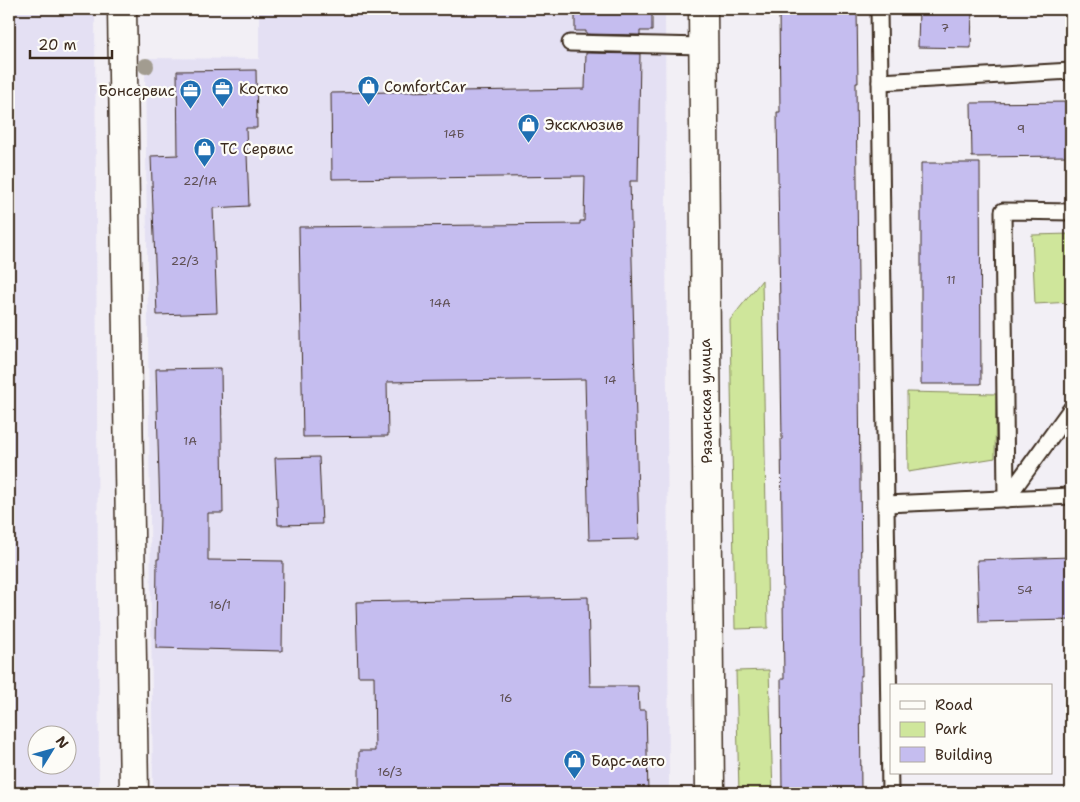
<svg xmlns="http://www.w3.org/2000/svg" width="1080" height="802" viewBox="0 0 1080 802" font-family="'Shantell Sans',sans-serif">
<rect width="100%" height="100%" fill="#f2eff5"/>
<filter id="ink" filterUnits="userSpaceOnUse"><feTurbulence type="fractalNoise" baseFrequency=".02" numOctaves="2"/><feDisplacementMap in="SourceGraphic" scale="10" xChannelSelector="R" yChannelSelector="G"/><feConvolveMatrix kernelMatrix="1 2 1 2 8 2 1 2 1" color-interpolation-filters="sRGB"/></filter>
<g filter="url(#ink)">
<g fill="#e4e0f3" fill-rule="evenodd">
<path d="M9 9H95L99 793H9ZM38 734H68V764H38Z"/>
<polygon points="259,9 665,9 669,793 153,793 145,58 259,59"/>
</g>
<g fill="#cfe69b" stroke="#85885c">
<polygon points="1071,234 1071,302 1035,304 1032,235"/>
<polygon points="762,280 768,628 735,629 730,320"/>
<polygon points="907,392 996,394 995,458 908,472"/>
<polygon points="769,670 773,793 739,793 736,671"/>
</g>
<g fill="#c5bdef" stroke="#3b2a1e">
<polygon points="575,9 652,9 652,31 640,31 640,35 586,34 586,31 575,31"/>
<polygon points="779,9 857,9 858,83 856,83 862,676 860,676 861,793 782,793 781,679 784,679 781,439 782,439 777,112 780,112"/>
<polygon points="919,9 972,9 971,48 918,47"/>
<polygon points="586,53 640,54 638,181 630,181 639,539 589,540 585,379 387,382 388,436 303,437 299,227 580,224 580,221 584,221 585,176 332,179 331,93 585,89"/>
<polygon points="256,70 257,128 246,128 249,206 213,208 217,313 157,315 151,156 178,155 177,71"/>
<polygon points="1071,102 1071,156 972,157 971,103"/>
<polygon points="921,163 980,163 981,384 921,384"/>
<polygon points="221,368 223,513 208,513 208,560 283,561 282,651 156,648 157,559 159,559 160,514 156,369"/>
<polygon points="319,457 322,524 278,525 275,458"/>
<polygon points="1071,557 1071,620 979,622 977,560"/>
<polygon points="588,597 590,686 638,686 639,710 646,710 648,793 359,793 359,751 375,751 374,676 358,676 356,602"/>
</g>
<g fill="none" stroke-linecap="round" stroke-linejoin="round">
<defs>
<g id="service">
<polyline points="879,9 890,793"/>
<polyline points="570,43 703,46"/>
<polyline points="880,82 1071,71"/>
<polyline points="1006,499 1003,211 1071,212"/>
<polyline points="1006,499 1071,409"/>
<polyline points="886,504 1071,496"/>
</g>
<g id="minor">
<polyline points="122,9 134,793"/>
<polyline points="703,9 710,793"/>
</g>
</defs>
<use href="#service" stroke="#3b2a1e" stroke-width="19"/>
<use href="#minor" stroke="#3b2a1e" stroke-width="31"/>
<use href="#service" stroke="#fdfcf7" stroke-width="15"/>
<use href="#minor" stroke="#fdfcf7" stroke-width="28"/>
</g>
<circle fill="#a29c90" cx="146" cy="66" r="8"/>
</g>
<defs>
<symbol id="shop-pin" viewBox="-11 -11 22 30"><path d="M0 17L-7.5 6A9.5 9.5 0 1 1 7.5 6Z" fill="#1f6fb2" stroke="#fdfcf7"/><path d="M-5-2.5h2.3a2.7 3.5 0 0 1 5.4 0H5L5.5 6h-11ZM-1.5-2.5h3a1.5 2.3 0 0 0-3 0Z" fill="#fff"/></symbol>
<symbol id="office-pin" viewBox="-11 -11 22 30"><path d="M0 17L-7.5 6A9.5 9.5 0 1 1 7.5 6Z" fill="#1f6fb2" stroke="#fdfcf7"/><path d="M-6-3h4V-5.5h4V-3h4V5H-6ZM-1-4.5V-3h2v-1.5ZM-6 0V1H6V0Z" fill="#fff"/></symbol>
</defs>
<g fill-rule="evenodd">
<use href="#shop-pin" x="356" y="74" width="25" height="34"/>
<use href="#office-pin" x="210" y="76" width="25" height="34"/>
<use href="#office-pin" x="178" y="78" width="25" height="34"/>
<use href="#shop-pin" x="516" y="112" width="25" height="34"/>
<use href="#shop-pin" x="192" y="136" width="25" height="34"/>
<use href="#shop-pin" x="562" y="748" width="25" height="34"/>
</g>
<g text-anchor="middle" dominant-baseline="central" stroke-width="4.5" stroke-linejoin="round" paint-order="stroke">
<g font-size="12" fill="#5e4f52">
<text x="945" y="28">7</text>
<text x="1021" y="129">9</text>
<text x="454" y="134">14Б</text>
<text x="200" y="181">22/1А</text>
<text x="185" y="261">22/3</text>
<text x="951" y="280">11</text>
<text x="440" y="303">14А</text>
<text x="610" y="380">14</text>
<text x="190" y="441">1А</text>
<text x="1025" y="590">54</text>
<text x="220" y="605">16/1</text>
<text x="506" y="698">16</text>
<text x="390" y="772">16/3</text>
</g>
<g font-size="15" fill="#3b2a1e" stroke="#fdfcf7" text-anchor="start">
<text x="384" y="87">ComfortCar</text>
<text x="239" y="89">Костко</text>
<text x="175" y="91" text-anchor="end">Бонсервис</text>
<text x="545" y="125">Эксклюзив</text>
<text x="220" y="149">ТС Сервис</text>
<text x="591" y="761">Барс-авто</text>
</g>
<g font-size="15" fill="#3b2a1e" stroke="#fdfcf7">
<text transform="translate(706 401) rotate(-91)">Рязанская улица</text>
</g>
</g>
<rect width="1080" height="802" fill="none" stroke="#fdfcf7" stroke-width="30"/>
<rect x="15" y="15" width="1050" height="772" fill="none" stroke="#3b2a1e" stroke-width="2" filter="url(#ink)"/>
<rect x="890" y="684" width="162" height="90" fill="#fdfcf7" stroke="#afa8a0"/>
<rect x="900" y="701" width="25" height="8" fill="#fdfcf7" stroke="#afa8a0"/>
<text x="935" y="710" font-size="15" fill="#3b2a1e">Road</text>
<rect x="900" y="722" width="25" height="15" fill="#cfe69b" stroke="#afa8a0"/>
<text x="935" y="734" font-size="15" fill="#3b2a1e">Park</text>
<rect x="900" y="747" width="25" height="15" fill="#c5bdef" stroke="#afa8a0"/>
<text x="935" y="760" font-size="15" fill="#3b2a1e">Building</text>
<g transform="translate(52 750) rotate(53)"><circle r="24" fill="#fdfcf7" stroke="#afa8a0"/>
<path d="M0-4L9 19L0 12L-9 19Z" fill="#1f6fb2"/>
<text y="-8" font-size="14" font-weight="bold" text-anchor="middle" fill="#3b2a1e">N</text>
</g>
<path d="M30 50v8h82v-8" fill="none" stroke="#3b2a1e" stroke-width="2.5"/>
<text x="38" y="50" font-size="15" fill="#3b2a1e" stroke="#fdfcf7" stroke-width="4" paint-order="stroke">20 m</text>
</svg>
